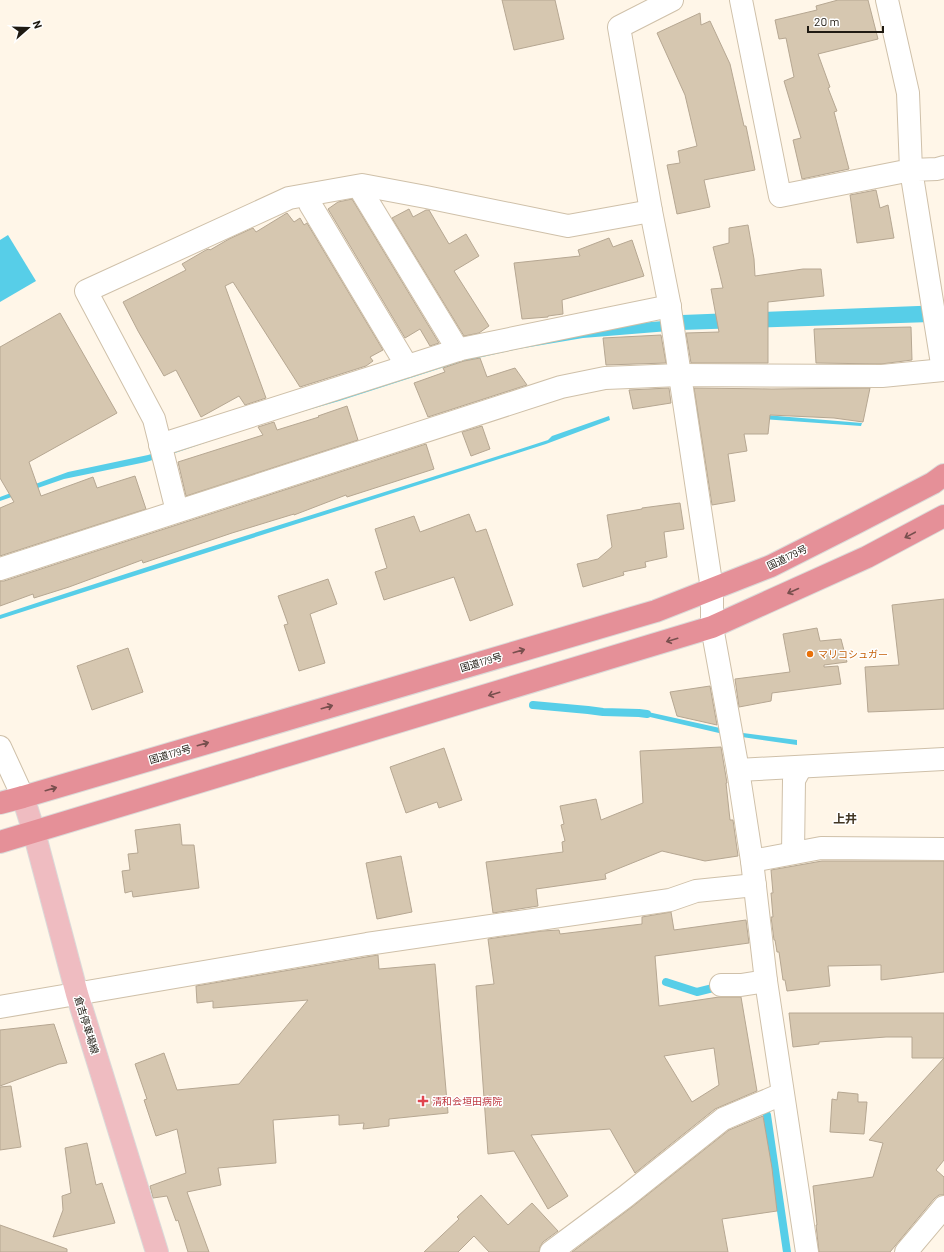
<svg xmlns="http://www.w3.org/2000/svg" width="944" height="1252" viewBox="0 0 944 1252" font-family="Barlow,'Noto Sans JP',sans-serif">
<rect width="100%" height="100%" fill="#fff6e8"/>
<g fill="#57cee8">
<polygon points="8,235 36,281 0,302 0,240"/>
<polygon points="944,305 944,318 931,322 681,330 583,338 518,349 460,362 339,401 266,422 172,454 146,462 64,479 0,501 0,497 68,472 148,455 462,357 639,323 663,321 682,315"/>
<polygon points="694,409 862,423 861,426 694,414"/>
<path d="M609 416 610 420 546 444 0 619V615C182 554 366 499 548 440L552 436Z"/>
<polygon points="639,710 720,728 719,733 637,714"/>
<polygon points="743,733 797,740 797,745 742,737"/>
</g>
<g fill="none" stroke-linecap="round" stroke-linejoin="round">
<g stroke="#57cee8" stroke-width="8">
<polyline points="533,705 588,710 603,712 639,713 647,714"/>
<polyline points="666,982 697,992 717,987"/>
<polyline points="767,1115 787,1252"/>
</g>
</g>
<g fill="#d6c7b0" stroke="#b6a792" fill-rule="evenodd">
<polygon points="502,0 555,0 564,39 514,50"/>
<polygon points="838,0 868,0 878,39 818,54 830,87 828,88 837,111 834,112 849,169 802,179 793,140 801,138 784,81 794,77 786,38 779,39 775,20 817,10 816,6"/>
<polygon points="700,13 701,25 710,21 730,64 744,126 746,126 755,170 704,180 710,207 677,214 667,165 680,163 678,151 697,146 685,95 657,33"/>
<polygon points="876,190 880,208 888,205 894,238 857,243 850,195"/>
<polygon points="352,199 439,343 430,346 420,329 405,338 328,209 338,202"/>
<polygon points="409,209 413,217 426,210 429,210 449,244 466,234 479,256 454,271 489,326 479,333 464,336 392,218"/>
<polygon points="287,213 294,222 300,218 304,225 307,223 383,350 370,357 373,361 366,366 300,387 233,282 225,286 266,398 245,405 239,396 201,417 176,370 164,376 138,331 123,302 186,270 182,264 206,250 209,249 210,250 229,239 253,228 256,232"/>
<polygon points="748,225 754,259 755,276 803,269 821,269 824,296 768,302 768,363 691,363 686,333 719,332 711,289 723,288 713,247 729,243 729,228"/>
<polygon points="609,238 613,247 632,240 644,276 562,300 563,314 548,316 548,317 522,319 514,263 580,256 578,250"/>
<polygon points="60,313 117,413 29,462 41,496 93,477 97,488 135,476 146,509 0,556 0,508 14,502 0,478 0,347"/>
<polygon points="911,327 912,360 881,364 816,363 814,329"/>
<polygon points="661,335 666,363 606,365 603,338"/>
<polygon points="480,358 487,377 515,368 527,385 428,417 414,383 445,372 443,368 464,361"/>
<polygon points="669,388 671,403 633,409 629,390"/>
<polygon points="694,388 772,389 870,388 863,422 834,418 770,415 768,434 744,434 747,451 728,454 735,501 712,505"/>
<polygon points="347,406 358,440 186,496 178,462 263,435 258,427 274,422 277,430 319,417 318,416"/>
<polygon points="482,426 490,449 471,456 462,432"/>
<polygon points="426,444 434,469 347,497 346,495 294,515 294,514 232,533 143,563 142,560 69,587 34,598 33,594 0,606 0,581 4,581"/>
<polygon points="680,503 684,529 664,532 667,557 645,562 646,567 623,572 624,575 583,587 577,564 598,559 612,547 607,515 642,509 642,508"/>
<polygon points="469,514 476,532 486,529 513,605 470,621 454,577 384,600 375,572 387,568 375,529 414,516 420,532"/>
<polygon points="328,579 337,604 310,614 325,663 299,671 284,625 288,624 278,596"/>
<polygon points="944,599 944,709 868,712 865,667 899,665 892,605"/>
<polygon points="817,628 820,641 841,639 847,662 824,665 824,667 838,666 841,684 772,693 771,701 739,707 735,679 790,672 783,634"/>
<polygon points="128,648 143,692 92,710 77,666"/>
<polygon points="710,686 717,725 677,716 670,692"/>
<polygon points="721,747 727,783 726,783 730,820 733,820 738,856 705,861 662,851 605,874 606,879 536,889 538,906 493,913 486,862 563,852 562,842 565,841 561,825 564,824 560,806 596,799 601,820 643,803 640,751"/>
<polygon points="444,748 462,800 439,808 437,802 406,813 390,767"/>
<polygon points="180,824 182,845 194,845 199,888 133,897 132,891 125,893 122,871 130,870 128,854 138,853 135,830"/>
<polygon points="401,856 412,912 377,919 366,863"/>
<polygon points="822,861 944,861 944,972 881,980 881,965 828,966 830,986 787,991 785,980 783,980 779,952 777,952 775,940 774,940 771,917 773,917 771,893 773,893 771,870"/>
<path d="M671 912 674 930 746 920 749 943 655 956 659 1006 719 997H741L757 1091 715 1109 635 1173 610 1129 531 1135 568 1196 548 1209 514 1151 488 1154 476 986 494 984 488 939 542 931 559 930 560 934 642 924V917ZM714 1048 719 1085 692 1102 664 1056Z"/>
<polygon points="378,955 379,969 435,964 448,1113 389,1119 389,1126 363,1129 364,1123 339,1125 339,1115 273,1120 276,1163 218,1168 221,1185 187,1192 209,1252 188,1252 178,1220 176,1221 167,1196 153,1198 150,1186 186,1173 177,1129 156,1136 144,1100 147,1099 135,1064 164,1053 177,1090 239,1084 308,1000 213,1008 213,1001 197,1003 196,986"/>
<polygon points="789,1013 944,1013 944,1160 936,1170 944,1177 944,1195 939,1195 934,1199 890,1252 819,1252 816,1225 817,1225 813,1186 873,1177 883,1143 869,1140 944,1058 912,1058 912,1037 886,1037 819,1042 819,1044 793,1047"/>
<polygon points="54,1024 67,1063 59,1064 0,1086 0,1030"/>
<polygon points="11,1086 21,1147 0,1150 0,1087"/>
<polygon points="838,1092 858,1094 858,1102 867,1102 864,1134 830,1132 832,1099 837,1100"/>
<polygon points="763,1116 772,1168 777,1211 722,1219 728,1252 572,1252 632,1207 729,1130"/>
<polygon points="87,1143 96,1185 102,1183 115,1223 53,1237 63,1210 62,1196 71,1193 65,1148"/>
<polygon points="481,1195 508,1225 532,1203 558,1231 543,1242 540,1247 539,1252 489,1252 474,1236 458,1252 424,1252 459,1219 457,1217"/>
<polygon points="0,1225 67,1249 67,1252 0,1252"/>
</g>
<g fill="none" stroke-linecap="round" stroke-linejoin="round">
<defs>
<g id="minor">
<polyline points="672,0 619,27 651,211 669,302 712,589 712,627 738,770 752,861 766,981 807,1252"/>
<polyline points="741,0 780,196 911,170 908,93 887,0"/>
<polyline points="362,192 458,350"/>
<polyline points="310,204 407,366"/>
<polyline points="943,370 911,170 937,169 944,167"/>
<polyline points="160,445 461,349 670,306"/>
<polyline points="177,511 154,419 86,291 289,198 362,185 426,197 568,226 651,211"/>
<polyline points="0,569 561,387 605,378 680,375 882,376 944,370"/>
<polyline points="0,747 23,797"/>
<polyline points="738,770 944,759"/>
<polyline points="793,853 794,780 801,767"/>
<polyline points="752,861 821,848 944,849"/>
<polyline points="721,985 741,985 766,981"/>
<polyline points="0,1007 367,944 670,900 696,891 755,885"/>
<polyline points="551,1252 625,1197 723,1119 782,1094"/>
<polyline points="906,1252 944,1207"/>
</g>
<polyline id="major" points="23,797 34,832 77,994 157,1252"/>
<g id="highway">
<polyline points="0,803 23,797 656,611 771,566 854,524 933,483 944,475"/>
<polyline points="0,842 712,627 867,557 944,516"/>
</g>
</defs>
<use href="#minor" stroke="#cfc0a9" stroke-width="24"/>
<use href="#major" stroke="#dbdad9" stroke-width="24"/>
<use href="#highway" stroke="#dbdad9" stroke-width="24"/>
<use href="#minor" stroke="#fff" stroke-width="22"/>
<use href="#major" stroke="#efbcc1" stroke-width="22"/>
<use href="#highway" stroke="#e59098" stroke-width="22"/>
</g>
<defs><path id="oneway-shaft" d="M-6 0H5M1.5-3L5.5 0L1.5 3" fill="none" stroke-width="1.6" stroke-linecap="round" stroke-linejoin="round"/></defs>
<g stroke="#784f4e">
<use href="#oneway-shaft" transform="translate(910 535) rotate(152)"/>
<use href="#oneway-shaft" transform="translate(793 591) rotate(156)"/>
<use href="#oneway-shaft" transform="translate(672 640) rotate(163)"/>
<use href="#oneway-shaft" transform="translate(519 651) rotate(-16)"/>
<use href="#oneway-shaft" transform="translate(494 694) rotate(163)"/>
<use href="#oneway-shaft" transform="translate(327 707) rotate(-16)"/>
<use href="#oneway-shaft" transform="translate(203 744) rotate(-16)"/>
<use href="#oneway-shaft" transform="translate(51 789) rotate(-16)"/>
</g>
<circle fill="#e8710a" stroke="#fff" stroke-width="1.5" cx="810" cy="654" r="4"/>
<path fill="#e0444e" stroke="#fff" stroke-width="1.5" d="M421 1095h4v4h4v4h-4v4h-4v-4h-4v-4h4z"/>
<g text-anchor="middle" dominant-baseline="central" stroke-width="3" stroke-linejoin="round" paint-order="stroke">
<g font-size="10" fill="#1f1a12" stroke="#fff">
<text transform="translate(787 557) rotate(-26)">国道179号</text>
<text transform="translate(481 662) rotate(-16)">国道179号</text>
<text transform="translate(170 754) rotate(-16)">国道179号</text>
<text transform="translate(87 1025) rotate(73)">倉吉停車場線</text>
</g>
<g font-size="10" fill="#c56008" stroke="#fff" text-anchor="start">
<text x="818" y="654">マリコシュガー</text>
</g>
<g font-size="10" fill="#be3a42" stroke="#fff" text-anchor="start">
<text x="432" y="1101">清和会垣田病院</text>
</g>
<g font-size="12" font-weight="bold" fill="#423623" stroke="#fff">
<text x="845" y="818">上井</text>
</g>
</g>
<g transform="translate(28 28) rotate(70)" stroke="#ffffff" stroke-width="3" paint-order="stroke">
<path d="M0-3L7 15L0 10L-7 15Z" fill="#1f1a12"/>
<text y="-6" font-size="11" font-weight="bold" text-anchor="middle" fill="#1f1a12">N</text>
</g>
<path d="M808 26v6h75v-6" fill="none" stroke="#1f1a12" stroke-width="2"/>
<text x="814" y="26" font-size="12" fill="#1f1a12" stroke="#ffffff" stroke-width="3" paint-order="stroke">20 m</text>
</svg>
